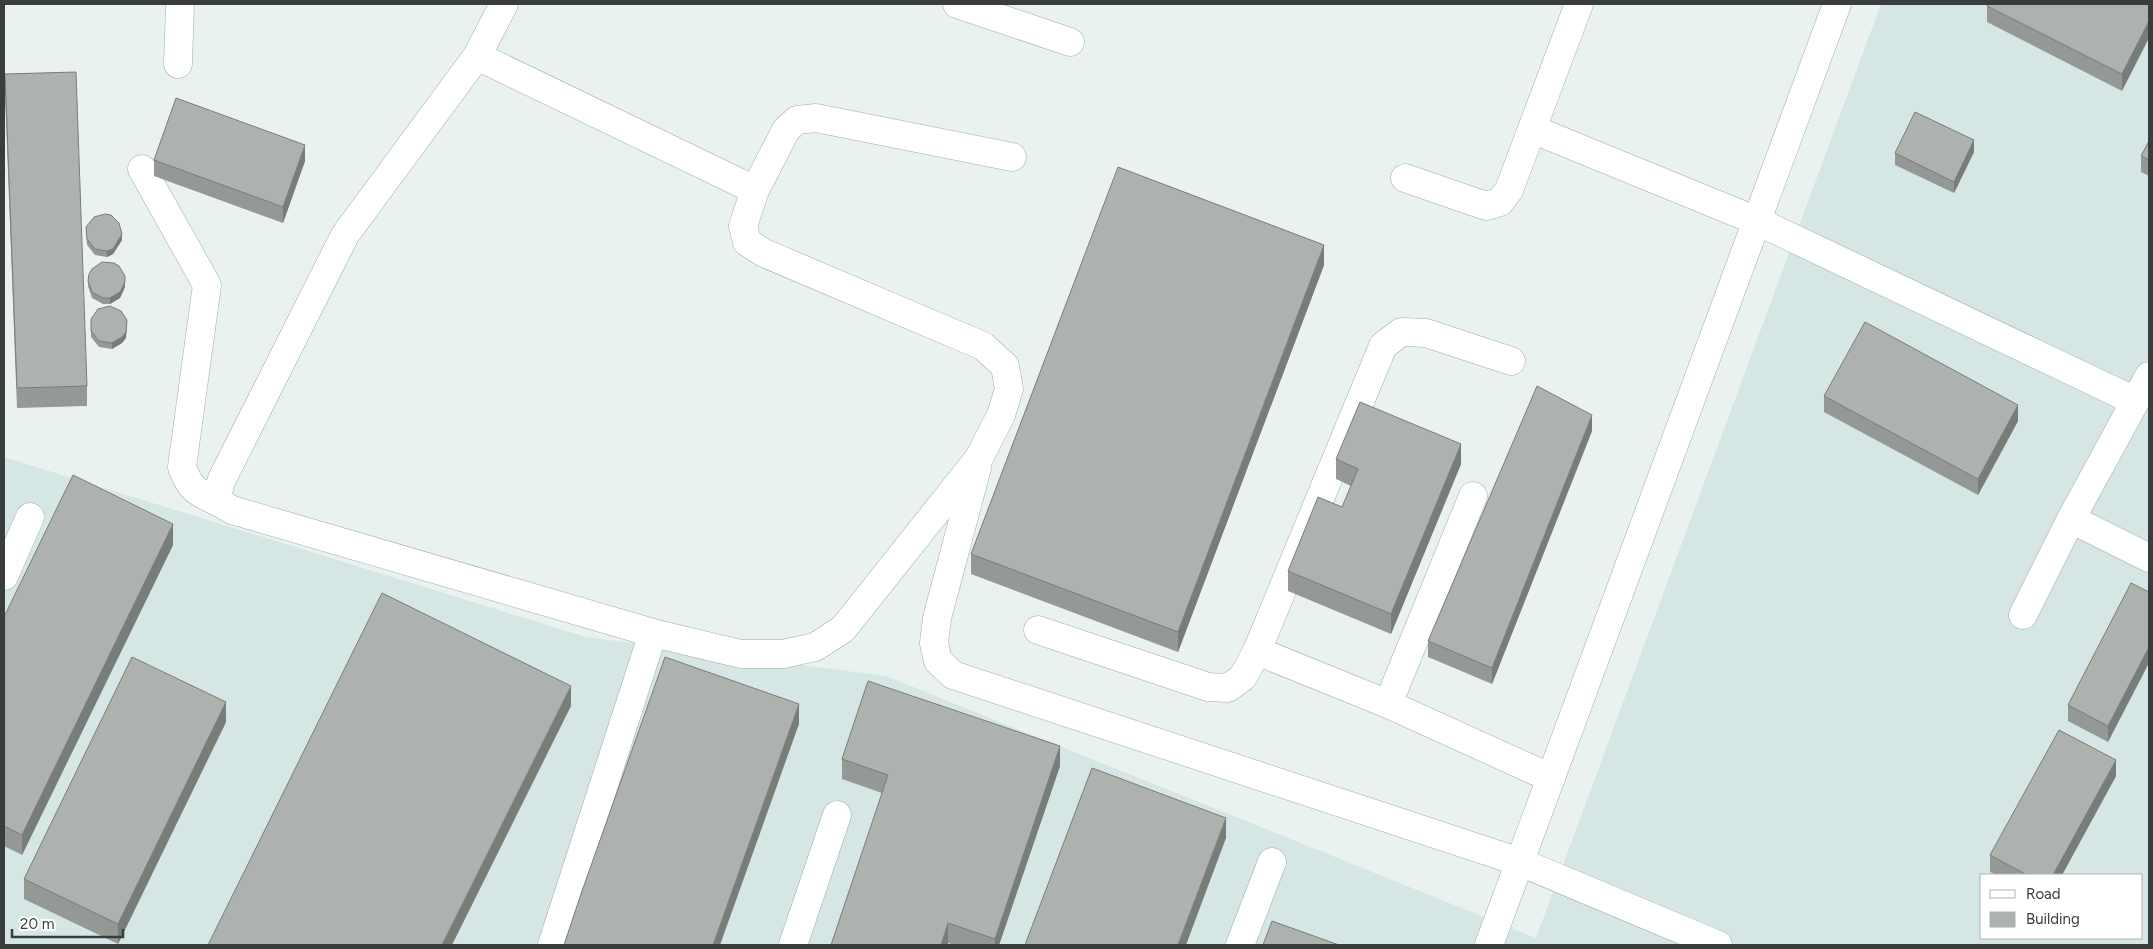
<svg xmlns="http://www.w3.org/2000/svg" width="2153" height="949" viewBox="0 0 2153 949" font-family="Figtree,sans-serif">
<rect width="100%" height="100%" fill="#eaf2f0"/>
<path fill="#d5e6e4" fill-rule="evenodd" d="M1881 4H2149V945H4V457L586 637 886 676 1536 938ZM1982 875H2142V938H1982Z"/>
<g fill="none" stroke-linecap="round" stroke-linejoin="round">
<defs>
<g id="minor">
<polyline points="957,4 1070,42"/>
<polyline points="477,56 755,190 743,226 747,242 764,253 983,346 1005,366 1009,389 1001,415 979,458 843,629 815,647 783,654 741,654 653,633 232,510 220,503 218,492 222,479 345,235 477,56 504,4"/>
<polyline points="178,64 180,4"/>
<polyline points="1532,129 1757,221 2135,401"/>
<path d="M142 169 207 285 182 467C191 492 198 492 220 503"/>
<polyline points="1405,178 1486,206 1500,202 1509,190 1579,4"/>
<polyline points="755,190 786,130 797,120 816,118 1012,157"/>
<polyline points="977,468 937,618 934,643 938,661 953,675 1520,862 1718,945"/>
<polyline points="2071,519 2149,558"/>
<polyline points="4,576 30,517"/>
<polyline points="2023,615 2071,519 2149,376"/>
<polyline points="1038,630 1208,687 1228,688 1243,677 1257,651 1383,346 1401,332 1426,333 1511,361"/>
<polyline points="1257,651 1388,704 1551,778"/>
<polyline points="1388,704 1473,496"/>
<polyline points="552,945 653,633"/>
<polyline points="793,945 837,815"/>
<polyline points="1240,945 1272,862"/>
<polyline points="1489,945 1837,4"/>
</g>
</defs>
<use href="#minor" stroke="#a3aaa9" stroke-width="29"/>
<use href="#minor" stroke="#fff" stroke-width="28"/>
</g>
<g fill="#959996">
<polygon points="2149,4 2122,91 1987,22 1987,6"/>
<polygon points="5,74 87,386 87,406 17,408 5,94"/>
<polygon points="2149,141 2149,176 2141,172 2141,156"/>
<polygon points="1974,152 1954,193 1895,165 1895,153"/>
<polygon points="154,160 305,161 283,223 154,176"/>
<polygon points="86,227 122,240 113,254 107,257 95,255 87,245"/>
<polygon points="1324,265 1178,652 971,574 971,554"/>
<polygon points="89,274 125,287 120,298 110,304 103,304 92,298 88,286"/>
<polygon points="91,319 127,326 126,338 122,343 112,349 99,347 91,337"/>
<polygon points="1824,396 2018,421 1978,495 1824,412"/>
<polygon points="1592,431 1492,684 1428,657 1428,641"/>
<polygon points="1336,459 1461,464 1391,634 1288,591 1288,571 1342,507 1351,486 1336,479"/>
<polygon points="173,545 22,855 4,846 4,617"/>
<polygon points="2149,592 2108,742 2068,721 2068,705"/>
<polygon points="226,722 118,944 24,899 24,879"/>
<polygon points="2149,743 2149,761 2148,761 2148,745"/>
<polygon points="842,759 1060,766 999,945 955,945 948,943 882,793 842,779"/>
<polygon points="2116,776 2062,875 1997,875 1990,872 1990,855"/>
</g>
<g fill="#797d7a">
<polygon points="2149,21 2149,38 2122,91 2122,74"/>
<polygon points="1974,140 1974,152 1954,193 1954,182"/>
<polygon points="305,145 305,161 283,223 283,207"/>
<polygon points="122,234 122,240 113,254 107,257 107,251"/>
<polygon points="1324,245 1324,265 1178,652 1178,632"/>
<polygon points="125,282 125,287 120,298 110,304 110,298"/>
<polygon points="127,320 126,338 122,343 112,349 112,343"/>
<polygon points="2018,405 2018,421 1978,495 1978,479"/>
<polygon points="1592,415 1592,431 1492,684 1492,668"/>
<polygon points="1461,444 1461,464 1391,634 1391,614"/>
<polygon points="173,524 173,545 22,855 22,835"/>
<polygon points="2149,647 2149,663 2108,742 2108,726"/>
<polygon points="571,686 571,706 452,945 442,945"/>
<polygon points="226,702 226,722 118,944 118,924"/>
<polygon points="799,704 799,724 720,945 713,945"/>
<polygon points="1060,746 1060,766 999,945 995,945 995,939"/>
<polygon points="2116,760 2116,776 2062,875 2053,875"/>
<polygon points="1226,818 1226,838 1186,945 1178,945"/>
<polygon points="948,923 948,945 941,945"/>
</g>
<g fill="#adb2af" stroke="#797d7a">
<polygon points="1988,4 2149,4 2149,21 2122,74 1987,6"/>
<polygon points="76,72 87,386 17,388 5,74"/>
<polygon points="176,98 305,145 283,207 154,160"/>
<polygon points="1915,112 1974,140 1954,182 1895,153"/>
<polygon points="2149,141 2149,160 2141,156"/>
<polygon points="1118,167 1324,245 1178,632 971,554"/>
<polygon points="105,214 111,215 119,223 122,234 113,249 107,251 95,249 87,239 86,227 94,217"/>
<polygon points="102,262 114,263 119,266 125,276 125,282 120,292 110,298 103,298 92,292 88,281 89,274 92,269"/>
<polygon points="110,306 121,311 127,320 126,332 122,337 112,343 99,341 91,331 91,319 98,309"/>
<polygon points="1865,322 2018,405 1978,479 1824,396"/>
<polygon points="1537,386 1592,415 1492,668 1428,641"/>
<polygon points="1360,402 1461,444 1391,614 1288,571 1318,497 1342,507 1358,469 1336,459"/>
<polygon points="73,475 173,524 22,835 4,826 4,617"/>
<polygon points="2131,583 2149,592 2149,647 2108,726 2068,705"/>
<polygon points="382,593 571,686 442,945 208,945"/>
<polygon points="132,657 226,702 118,924 24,879"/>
<polygon points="665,657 799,704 713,945 564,945 582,891"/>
<polygon points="868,681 1060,746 995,939 948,923 941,945 831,945 888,775 842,759"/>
<polygon points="2059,730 2116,760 2053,875 2027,875 1990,855"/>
<polygon points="1092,768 1226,818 1178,945 1025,945"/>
<polygon points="1272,921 1339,945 1263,945"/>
</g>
<rect width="2153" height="949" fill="none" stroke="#3a3d3d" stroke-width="10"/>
<rect x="1980" y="874" width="162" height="65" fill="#ffffff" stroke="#b0b1b1"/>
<rect x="1990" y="890" width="25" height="8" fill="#ffffff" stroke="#b0b1b1"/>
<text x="2026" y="899" font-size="15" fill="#3a3d3d">Road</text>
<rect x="1990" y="912" width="25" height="15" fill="#adb2af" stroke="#b0b1b1"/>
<text x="2026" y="924" font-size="15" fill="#3a3d3d">Building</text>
<path d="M12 929v8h111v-8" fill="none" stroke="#3a3d3d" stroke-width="2.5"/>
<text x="20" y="929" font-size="15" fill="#3a3d3d" stroke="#ffffff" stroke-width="4" paint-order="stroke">20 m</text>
</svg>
